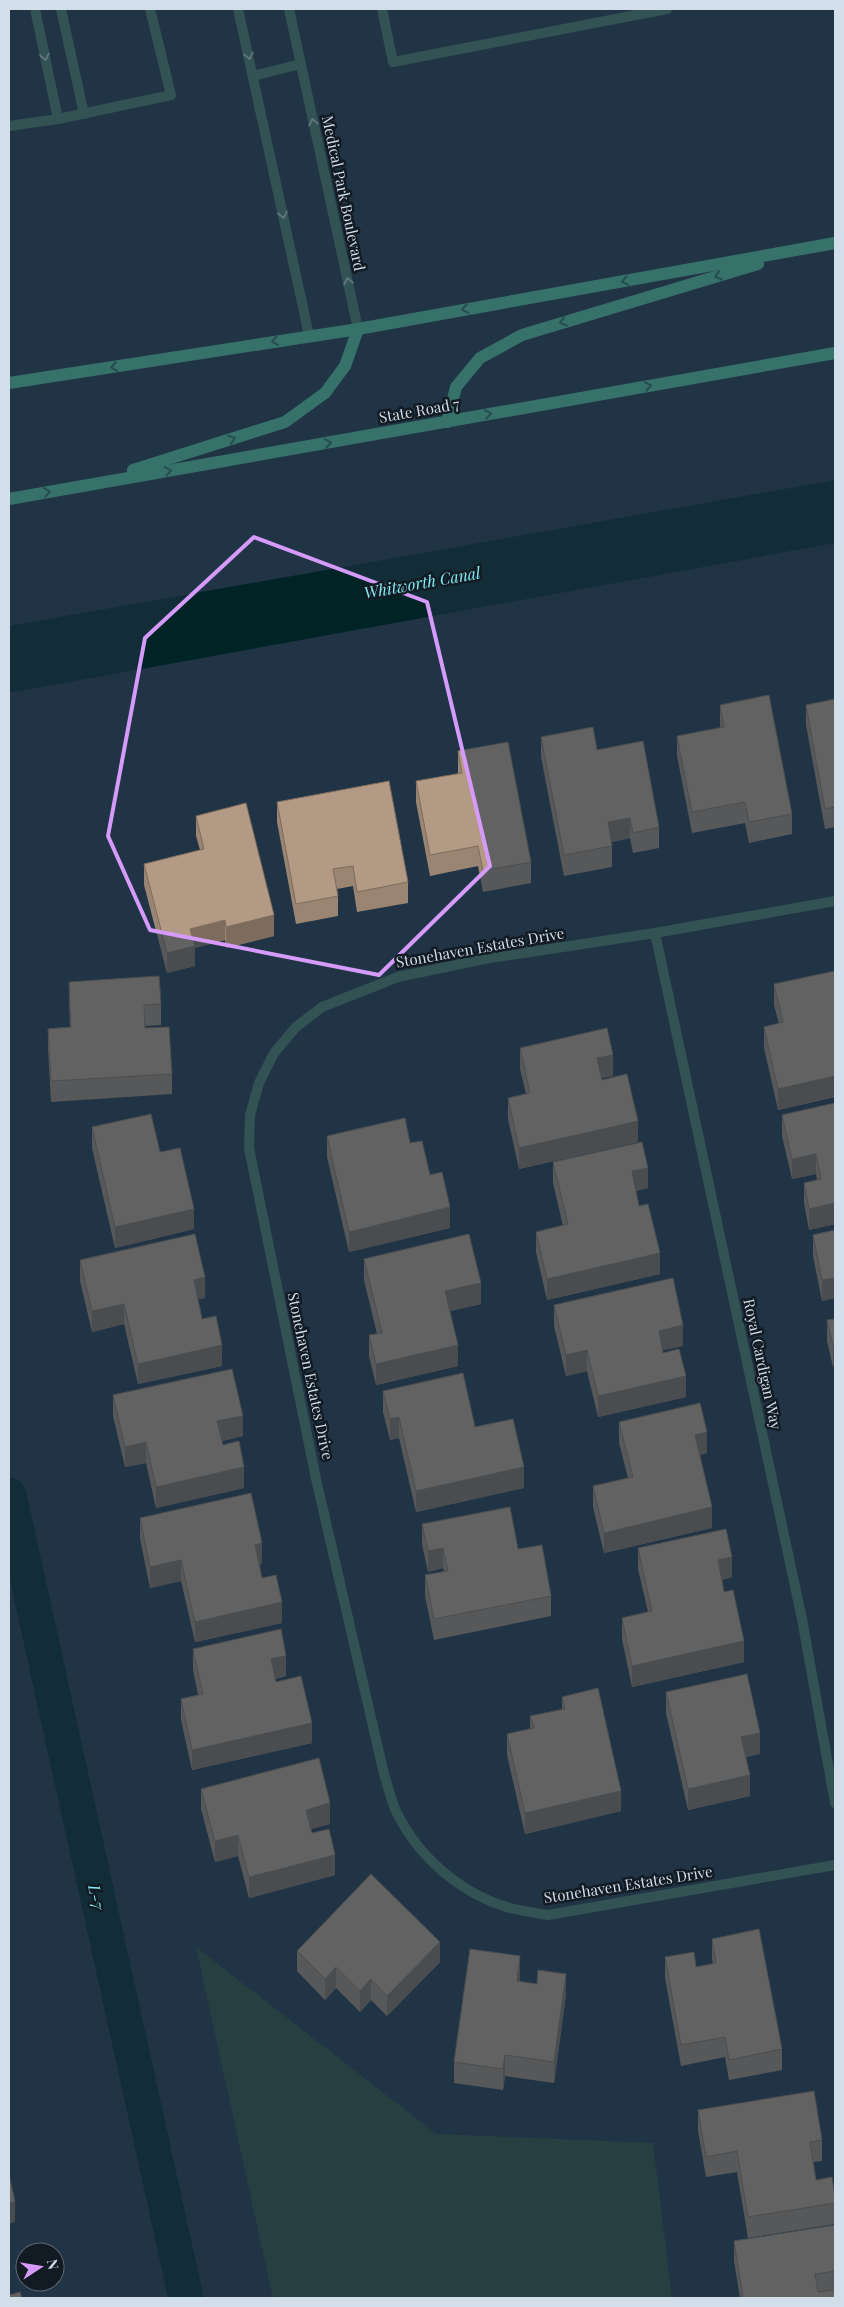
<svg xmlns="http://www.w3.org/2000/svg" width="844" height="2307" viewBox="0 0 844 2307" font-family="'Playfair Display',serif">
<rect width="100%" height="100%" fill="#203446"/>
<polygon fill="#2e4e3f" points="196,1947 436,2134 653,2143 672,2298 273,2298"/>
<polygon fill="#002426" points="835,480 835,543 9,693 9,626"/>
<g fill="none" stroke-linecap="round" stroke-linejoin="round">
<polyline stroke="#002426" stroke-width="35" points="9,1495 186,2298"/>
<g stroke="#487666" stroke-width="10">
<polyline points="35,9 58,119"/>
<polyline points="61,9 84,114"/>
<polyline points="382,9 393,62 667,9"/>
<polyline points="9,126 58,119 171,95 150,9"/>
</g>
<g stroke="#487666" stroke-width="10">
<polyline points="238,9 309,335"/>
<polyline points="289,9 358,329"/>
<polyline points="253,76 301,64"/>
<path d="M835 901 655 933 484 959 398 977 322 1007 296 1027 274 1053 259 1083 250 1115 249 1148 316 1479 384 1774C388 1786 391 1800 396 1811 418 1857 461 1894 510 1908 522 1911 536 1913 548 1915L835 1865"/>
<polyline points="655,933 802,1619 835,1803"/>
</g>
<g stroke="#51ba98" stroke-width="12">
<polyline points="9,383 358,329 835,243"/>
<polyline points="447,422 456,387 480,358 522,335 758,264"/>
<polyline points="133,470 285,422 325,393 345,366 358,329"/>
<polyline points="9,499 835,353"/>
</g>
</g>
<g fill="#9a8472">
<polygon points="835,699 835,827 825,829 806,725 806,705"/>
<polygon points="720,705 792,814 792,834 749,843 745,823 692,833 677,756 677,736 720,728"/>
<polygon points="541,737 597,750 659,827 659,848 633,853 630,838 611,842 612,846 612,867 564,876 541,757"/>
<polygon points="458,751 531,862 531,883 483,892 478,866 430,876 416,802 416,781 458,774"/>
<polygon points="277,802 408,882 408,903 357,912 353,886 337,889 338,896 338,916 296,924 277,822"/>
<polygon points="196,816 274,936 226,948 225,940 195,948 195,966 167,973 144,885 144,864 200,850 196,836"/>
<polygon points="835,973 835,1097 778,1110 764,1048 764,1027 779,1024 774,1005 774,984"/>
<polygon points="69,982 161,1004 161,1025 145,1026 145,1028 172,1074 172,1094 51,1102 48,1049 48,1029 70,1027 69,1003"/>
<polygon points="520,1048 613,1076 601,1078 638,1142 519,1169 508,1119 508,1098 526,1094 520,1069"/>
<polygon points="835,1103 835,1224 809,1230 804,1203 804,1183 817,1180 816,1174 792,1179 782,1136 782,1115"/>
<polygon points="92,1127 160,1152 194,1229 115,1248 92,1148"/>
<polygon points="327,1136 410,1143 430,1175 450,1228 349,1252 327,1157"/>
<polygon points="553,1162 648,1188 636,1191 639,1206 660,1274 547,1300 536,1252 536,1232 563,1226 553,1183"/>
<polygon points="835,1230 835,1298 822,1301 813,1256 813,1235"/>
<polygon points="364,1259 481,1304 450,1311 458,1366 376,1385 369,1356 369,1335 377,1334 364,1280"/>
<polygon points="80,1260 205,1298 198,1299 202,1319 222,1366 138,1384 124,1324 92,1332 80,1281"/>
<polygon points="554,1305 683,1346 663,1350 663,1353 686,1397 598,1417 587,1371 566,1376 554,1326"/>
<polygon points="835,1319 835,1366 833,1367 827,1341 827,1320"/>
<polygon points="383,1391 524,1488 416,1512 399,1438 390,1440 383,1412"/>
<polygon points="113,1395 243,1436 222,1441 223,1445 244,1488 156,1508 146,1463 125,1467 113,1416"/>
<polygon points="619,1422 707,1453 700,1455 712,1528 604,1553 593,1507 593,1486 628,1478 619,1443"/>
<polygon points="140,1518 262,1564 259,1565 262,1578 282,1623 195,1642 181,1581 150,1588 140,1539"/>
<polygon points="422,1524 518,1549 551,1596 551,1616 434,1640 425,1596 425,1575 444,1571 443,1568 428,1572 422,1544"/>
<polygon points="638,1548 732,1577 722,1580 724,1592 744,1662 632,1687 622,1639 622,1618 648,1612 638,1569"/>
<polygon points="193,1649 286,1676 276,1679 276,1682 312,1743 192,1770 181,1720 181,1699 198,1695 193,1670"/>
<polygon points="666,1692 760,1754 745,1757 750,1796 688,1810 666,1713"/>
<polygon points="562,1697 621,1811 525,1834 507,1755 507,1734 530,1729 530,1716 562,1709"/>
<polygon points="201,1789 330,1824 311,1829 312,1833 335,1875 249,1898 238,1856 215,1862 201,1809"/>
<polygon points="712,1939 782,2049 782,2070 729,2080 725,2057 681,2066 665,1978 665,1957 696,1967 713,1964 712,1959"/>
<polygon points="297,1951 440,1962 387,2016 371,2000 360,2012 336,1988 325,2000 297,1971"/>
<polygon points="520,1977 519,1981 566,1995 554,2083 505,2076 503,2090 454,2083 454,2062"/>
<polygon points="698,2110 822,2140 822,2161 813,2162 816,2180 835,2196 835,2224 748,2238 737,2172 706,2177 698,2131"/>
<polygon points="835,2225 835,2298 740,2298 734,2261 734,2241"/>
</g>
<g fill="#7d6c5d">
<polygon points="630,818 630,838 608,843 608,822"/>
<polygon points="274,915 274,936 226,948 226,927"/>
<polygon points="225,920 225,940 195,948 195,966 167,973 167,953 190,929"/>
<polygon points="613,1055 613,1076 597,1079 597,1058"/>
<polygon points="835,1076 835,1097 778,1110 778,1089"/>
<polygon points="638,1121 638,1142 519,1169 519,1148"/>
<polygon points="816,1154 816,1174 792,1179 792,1159"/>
<polygon points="648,1168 648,1188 632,1192 632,1171"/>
<polygon points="835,1203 835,1224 809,1230 809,1209"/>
<polygon points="450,1207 450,1228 349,1252 349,1232"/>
<polygon points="194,1209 194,1229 115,1248 115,1227"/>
<polygon points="660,1253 660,1274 547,1300 547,1279"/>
<polygon points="205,1277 205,1298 194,1300 194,1280"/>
<polygon points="835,1278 835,1298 822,1301 822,1280"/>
<polygon points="481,1283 481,1304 445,1312 445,1291"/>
<polygon points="124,1304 124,1324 92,1332 92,1311"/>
<polygon points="683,1325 683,1346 659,1351 659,1331"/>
<polygon points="222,1345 222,1366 138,1384 138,1364"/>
<polygon points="458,1345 458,1366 376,1385 376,1364"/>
<polygon points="835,1345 835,1366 833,1367 833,1346"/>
<polygon points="587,1350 587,1371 566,1376 566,1355"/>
<polygon points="686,1376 686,1397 598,1417 598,1396"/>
<polygon points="243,1416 243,1436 217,1442 217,1421"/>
<polygon points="399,1417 399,1438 390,1440 390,1419"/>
<polygon points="707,1432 707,1453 695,1456 695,1435"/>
<polygon points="146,1442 146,1463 125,1467 125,1447"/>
<polygon points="244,1467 244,1488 156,1508 156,1487"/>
<polygon points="524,1467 524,1488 416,1512 416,1491"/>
<polygon points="712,1507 712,1528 604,1553 604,1533"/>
<polygon points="262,1543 262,1564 255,1566 255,1545"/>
<polygon points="443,1548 443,1568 428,1572 428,1551"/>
<polygon points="732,1557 732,1577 718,1580 718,1560"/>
<polygon points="181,1560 181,1581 150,1588 150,1567"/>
<polygon points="282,1602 282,1623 195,1642 195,1622"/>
<polygon points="744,1641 744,1662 632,1687 632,1666"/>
<polygon points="286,1656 286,1676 271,1680 271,1659"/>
<polygon points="312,1723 312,1743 192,1770 192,1750"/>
<polygon points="760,1733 760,1754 741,1758 741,1737"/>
<polygon points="750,1775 750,1796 688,1810 688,1789"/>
<polygon points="621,1791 621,1811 525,1834 525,1813"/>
<polygon points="330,1803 330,1824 306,1830 306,1810"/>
<polygon points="238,1835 238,1856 215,1862 215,1841"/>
<polygon points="335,1855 335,1875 249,1898 249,1877"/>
<polygon points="440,1942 440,1962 387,2016 387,1996"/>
<polygon points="520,1956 520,1977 517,2002 517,1981"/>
<polygon points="336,1967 336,1988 325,2000 325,1979"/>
<polygon points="566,1974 566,1995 554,2083 554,2062"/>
<polygon points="371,1979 371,2000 360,2012 360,1991"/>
<polygon points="9,2028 10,2028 10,2048 9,2049"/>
<polygon points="505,2055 505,2076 503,2090 503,2069"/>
<polygon points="15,2202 15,2222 9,2224 9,2203"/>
</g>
<g fill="#b39a85" stroke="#7d6c5d">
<polygon points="769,695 792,814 749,822 745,802 692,812 677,736 724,727 720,705"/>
<polygon points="835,699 835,807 825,809 806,705"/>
<polygon points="593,727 597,750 643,741 659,827 633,833 630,818 608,822 612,846 564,855 541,737"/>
<polygon points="508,742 531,862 483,871 478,846 430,855 416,781 462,773 458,751"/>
<polygon points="389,781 408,882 357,892 353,866 333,869 338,896 296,904 277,802"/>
<polygon points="246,803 274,915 226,927 225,920 190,929 195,946 167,953 144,864 204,849 196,816"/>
<polygon points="835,971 835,1076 778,1089 764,1027 783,1022 774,984"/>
<polygon points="159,976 161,1004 144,1005 145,1028 169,1027 172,1074 51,1081 48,1029 71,1027 69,982"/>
<polygon points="607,1028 613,1055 597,1058 602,1080 627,1074 638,1121 519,1148 508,1098 530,1093 520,1048"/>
<polygon points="835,1103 835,1203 809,1209 804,1183 821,1179 816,1154 792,1159 782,1115"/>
<polygon points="151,1114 160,1152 180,1148 194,1209 115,1227 92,1127"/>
<polygon points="405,1118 410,1143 422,1141 430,1175 442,1172 450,1207 349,1232 327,1136"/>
<polygon points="642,1142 648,1168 632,1171 639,1206 648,1204 660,1253 547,1279 536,1232 568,1224 553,1162"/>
<polygon points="835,1230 835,1278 822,1280 813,1235"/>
<polygon points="195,1234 205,1277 194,1280 202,1319 216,1316 222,1345 138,1364 124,1304 92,1311 80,1260"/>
<polygon points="469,1234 481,1283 445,1291 458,1345 376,1364 369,1335 382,1333 364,1259"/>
<polygon points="673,1278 683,1325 659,1331 663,1353 679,1349 686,1376 598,1396 587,1350 566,1355 554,1305"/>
<polygon points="835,1319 835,1345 833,1346 827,1320"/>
<polygon points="232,1369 243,1416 217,1421 223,1445 239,1441 244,1467 156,1487 146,1442 125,1447 113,1395"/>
<polygon points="463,1373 475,1427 513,1419 524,1467 416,1491 399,1417 390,1419 383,1391"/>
<polygon points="700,1403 707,1432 695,1435 712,1507 604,1533 593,1486 633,1477 619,1422"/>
<polygon points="251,1493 262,1543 255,1545 262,1578 276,1575 282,1602 195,1622 181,1560 150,1567 140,1518"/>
<polygon points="510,1507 518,1549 542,1545 551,1596 434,1619 425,1575 448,1571 443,1548 428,1551 422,1524"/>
<polygon points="726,1529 732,1557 718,1560 724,1592 733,1590 744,1641 632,1666 622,1618 652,1611 638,1548"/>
<polygon points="281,1629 286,1656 271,1659 276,1682 301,1676 312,1723 192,1750 181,1699 203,1694 193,1649"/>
<polygon points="747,1674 760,1733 741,1737 750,1775 688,1789 666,1692"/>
<polygon points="598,1688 621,1791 525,1813 507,1734 534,1728 530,1716 565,1709 562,1697"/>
<polygon points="319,1758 330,1803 306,1810 312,1833 329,1829 335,1855 249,1877 238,1835 215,1841 201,1789"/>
<polygon points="371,1874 440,1942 387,1996 371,1979 360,1991 336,1967 325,1979 297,1951"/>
<polygon points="759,1929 782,2049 729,2060 725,2037 681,2045 665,1957 694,1952 696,1967 716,1963 712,1939"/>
<polygon points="470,1949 520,1956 517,1981 537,1984 538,1970 566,1974 554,2062 505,2055 503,2069 454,2062"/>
<polygon points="814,2091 822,2140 810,2142 816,2180 832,2177 835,2196 835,2203 748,2217 737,2151 706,2157 698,2110"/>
<polygon points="9,2174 15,2202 9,2203"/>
<polygon points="835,2225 835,2271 815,2274 818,2292 835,2290 835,2298 743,2298 734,2241"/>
<polygon points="20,2292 22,2298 9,2298 9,2295"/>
</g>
<defs><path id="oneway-chevron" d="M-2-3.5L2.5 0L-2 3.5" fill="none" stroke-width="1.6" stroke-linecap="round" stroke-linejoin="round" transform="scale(1.25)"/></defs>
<g stroke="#a9bfc2">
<use href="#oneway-chevron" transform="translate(249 56) rotate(78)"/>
<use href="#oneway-chevron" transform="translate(45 57) rotate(78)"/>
<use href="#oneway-chevron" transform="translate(313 122) rotate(-102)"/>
<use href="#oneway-chevron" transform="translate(283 215) rotate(78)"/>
<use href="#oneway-chevron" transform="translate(348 281) rotate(-102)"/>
</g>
<g stroke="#326a5e">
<use href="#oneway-chevron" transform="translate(718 276) rotate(163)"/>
<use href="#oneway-chevron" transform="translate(625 281) rotate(170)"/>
<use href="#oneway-chevron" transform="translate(465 309) rotate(170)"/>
<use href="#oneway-chevron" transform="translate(563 322) rotate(163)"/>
<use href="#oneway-chevron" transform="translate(275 341) rotate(171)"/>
<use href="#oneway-chevron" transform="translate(114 367) rotate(171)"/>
<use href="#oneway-chevron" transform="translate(648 386) rotate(-10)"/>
<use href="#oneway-chevron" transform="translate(488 414) rotate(-10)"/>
<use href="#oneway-chevron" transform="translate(232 439) rotate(-18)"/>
<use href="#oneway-chevron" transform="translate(328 443) rotate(-10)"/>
<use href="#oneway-chevron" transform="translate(168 471) rotate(-10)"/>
<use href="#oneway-chevron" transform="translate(47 492) rotate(-10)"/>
</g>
<path d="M0 0H844V2307H0ZM254 537 427 602 490 866 379 975 150 930 108 836 145 638Z" fill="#203446" fill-opacity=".55" fill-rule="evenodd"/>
<path fill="none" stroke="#d69bfa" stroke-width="4" stroke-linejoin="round" d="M254 537 427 602 490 866 379 975 150 930 108 836 145 638Z"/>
<g text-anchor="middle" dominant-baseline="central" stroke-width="5" stroke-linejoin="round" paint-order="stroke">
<g font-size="15" fill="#d2deea" stroke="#121b23">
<text transform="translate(344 193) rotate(78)">Medical Park Boulevard</text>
<text transform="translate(419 410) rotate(-10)">State Road 7</text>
<text transform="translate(480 947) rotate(-10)">Stonehaven Estates Drive</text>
<text transform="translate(763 1364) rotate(78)">Royal Cardigan Way</text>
<text transform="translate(311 1376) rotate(78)">Stonehaven Estates Drive</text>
<text transform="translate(628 1884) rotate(-9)">Stonehaven Estates Drive</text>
</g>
<g font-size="16" font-style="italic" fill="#82edf4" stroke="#121b23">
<text transform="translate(422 582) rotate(-10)">Whitworth Canal</text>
<text transform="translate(97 1897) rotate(78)">L-7</text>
</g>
</g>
<rect width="844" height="2307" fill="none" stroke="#d2deea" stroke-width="20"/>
<g transform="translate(40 2267) rotate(78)"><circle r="24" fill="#121b23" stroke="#5f6973"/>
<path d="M0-4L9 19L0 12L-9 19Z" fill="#d69bfa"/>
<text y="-8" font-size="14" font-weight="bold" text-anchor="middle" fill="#d2deea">N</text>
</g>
</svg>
